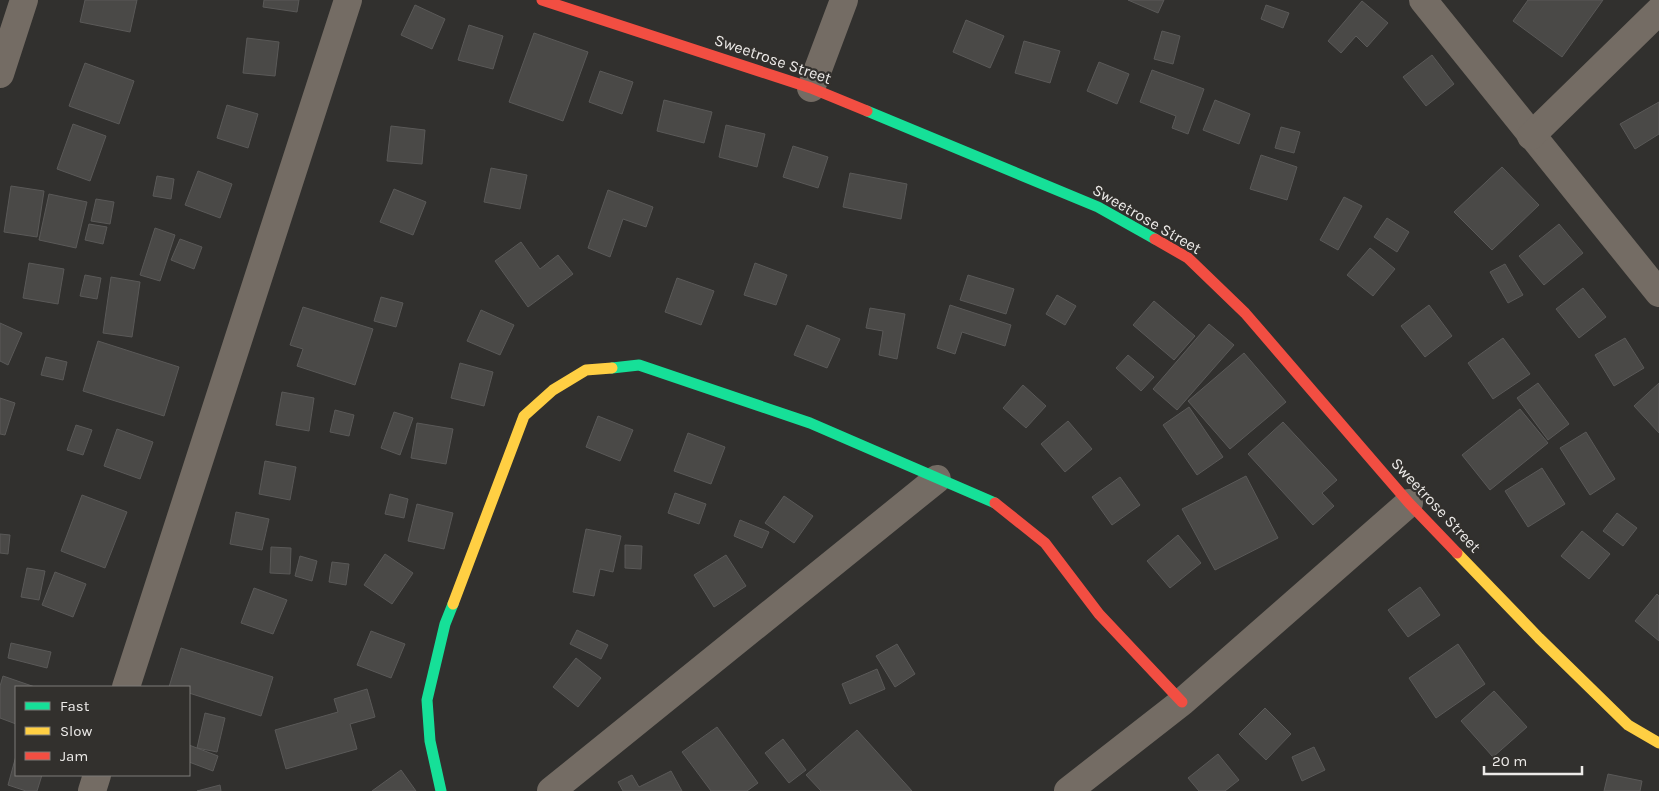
<svg xmlns="http://www.w3.org/2000/svg" width="1659" height="791" viewBox="0 0 1659 791" font-family="Karla,sans-serif">
<rect width="100%" height="100%" fill="#31302e"/>
<g fill="#4a4947" stroke="#5a5958">
<polygon points="85,0 137,0 130,32 80,22"/>
<polygon points="264,0 299,0 297,12 263,7"/>
<polygon points="1128,0 1164,0 1158,13"/>
<polygon points="1528,0 1603,0 1562,57 1513,21"/>
<polygon points="1362,1 1388,23 1367,47 1356,36 1341,53 1328,41"/>
<polygon points="415,5 445,19 432,49 401,35"/>
<polygon points="1266,5 1289,13 1283,28 1261,19"/>
<polygon points="966,20 1004,36 990,68 953,52"/>
<polygon points="469,25 503,36 493,69 458,60"/>
<polygon points="1162,31 1180,36 1173,64 1154,59"/>
<polygon points="534,33 588,52 563,121 509,102"/>
<polygon points="247,38 279,42 275,76 243,73"/>
<polygon points="1024,41 1060,51 1050,83 1015,73"/>
<polygon points="1432,55 1454,84 1426,106 1403,77"/>
<polygon points="1099,62 1129,74 1117,104 1087,91"/>
<polygon points="85,63 134,81 119,124 69,106"/>
<polygon points="1152,70 1204,89 1188,134 1172,128 1176,116 1140,102"/>
<polygon points="600,71 633,82 622,114 589,102"/>
<polygon points="664,100 712,112 704,143 657,131"/>
<polygon points="1215,100 1250,114 1239,144 1203,130"/>
<polygon points="1659,102 1659,134 1635,149 1620,124"/>
<polygon points="227,105 258,114 248,148 217,138"/>
<polygon points="73,124 106,136 90,181 57,169"/>
<polygon points="726,125 765,134 757,167 719,157"/>
<polygon points="391,126 425,130 422,164 387,161"/>
<polygon points="1281,127 1300,132 1294,153 1275,148"/>
<polygon points="793,146 828,157 818,188 783,177"/>
<polygon points="1261,155 1297,167 1287,200 1250,189"/>
<polygon points="1502,167 1539,205 1492,250 1454,212"/>
<polygon points="491,168 527,175 520,209 484,202"/>
<polygon points="198,171 232,184 220,218 185,205"/>
<polygon points="850,173 907,184 901,219 843,207"/>
<polygon points="157,176 174,179 171,199 153,196"/>
<polygon points="11,186 44,191 37,237 4,232"/>
<polygon points="394,189 426,202 413,235 380,222"/>
<polygon points="608,190 653,207 646,227 623,219 610,257 588,248"/>
<polygon points="49,194 87,202 76,248 39,240"/>
<polygon points="1344,197 1362,206 1338,250 1320,240"/>
<polygon points="96,199 114,202 110,224 91,221"/>
<polygon points="1387,218 1409,232 1397,252 1374,237"/>
<polygon points="89,224 107,227 103,244 85,240"/>
<polygon points="1559,224 1583,253 1544,285 1519,256"/>
<polygon points="155,228 175,235 160,281 140,275"/>
<polygon points="180,239 202,247 194,269 171,260"/>
<polygon points="521,242 540,269 558,255 573,274 528,307 495,261"/>
<polygon points="1370,248 1395,269 1373,296 1347,275"/>
<polygon points="29,263 64,269 58,304 23,298"/>
<polygon points="755,263 787,275 776,305 744,295"/>
<polygon points="1505,264 1523,295 1508,303 1490,272"/>
<polygon points="85,275 101,278 97,299 80,296"/>
<polygon points="968,275 1014,289 1006,314 960,300"/>
<polygon points="111,277 140,282 132,337 103,333"/>
<polygon points="677,278 714,291 701,325 665,312"/>
<polygon points="1583,288 1606,317 1579,338 1556,309"/>
<polygon points="1057,295 1076,306 1065,325 1046,314"/>
<polygon points="381,297 403,303 396,327 374,321"/>
<polygon points="1154,301 1195,336 1174,360 1133,325"/>
<polygon points="950,305 1011,325 1005,346 962,332 955,354 937,348"/>
<polygon points="1429,305 1452,336 1425,357 1401,326"/>
<polygon points="303,307 373,329 355,385 297,366 303,349 290,345"/>
<polygon points="870,308 905,314 897,359 879,355 883,331 866,328"/>
<polygon points="481,310 514,325 500,355 467,341"/>
<polygon points="0,323 22,333 8,365 0,361"/>
<polygon points="1209,324 1234,345 1177,410 1153,389"/>
<polygon points="807,325 840,339 827,368 794,355"/>
<polygon points="1503,338 1530,374 1493,399 1468,363"/>
<polygon points="1625,338 1644,368 1614,386 1595,355"/>
<polygon points="98,341 179,367 164,416 83,391"/>
<polygon points="1244,353 1286,402 1230,449 1188,401"/>
<polygon points="1128,355 1154,377 1141,391 1116,368"/>
<polygon points="46,357 67,362 63,380 41,375"/>
<polygon points="460,363 493,372 484,406 451,398"/>
<polygon points="1538,383 1569,424 1548,440 1517,398"/>
<polygon points="1659,383 1659,433 1634,406"/>
<polygon points="1023,385 1046,406 1026,428 1003,408"/>
<polygon points="282,392 314,398 309,431 276,425"/>
<polygon points="0,398 15,403 5,435 0,434"/>
<polygon points="1189,407 1223,457 1197,475 1163,425"/>
<polygon points="1520,409 1548,443 1490,490 1462,455"/>
<polygon points="335,410 354,415 349,436 330,432"/>
<polygon points="394,412 413,418 400,455 381,448"/>
<polygon points="598,416 633,430 620,461 586,447"/>
<polygon points="1068,421 1092,449 1065,472 1041,444"/>
<polygon points="1283,422 1337,480 1322,493 1334,506 1313,525 1248,454"/>
<polygon points="417,423 453,429 446,464 411,458"/>
<polygon points="76,425 92,430 83,455 67,450"/>
<polygon points="117,429 153,442 140,479 104,466"/>
<polygon points="1586,432 1615,479 1590,495 1560,448"/>
<polygon points="688,433 725,447 711,484 674,471"/>
<polygon points="265,461 296,467 290,500 259,494"/>
<polygon points="1542,468 1565,504 1528,527 1505,491"/>
<polygon points="1246,476 1278,538 1215,570 1182,509"/>
<polygon points="1120,477 1140,505 1112,525 1092,497"/>
<polygon points="675,493 706,504 699,524 668,513"/>
<polygon points="390,494 408,499 404,518 385,514"/>
<polygon points="82,495 127,512 105,568 61,551"/>
<polygon points="784,496 813,516 794,543 765,523"/>
<polygon points="417,504 453,513 444,549 408,541"/>
<polygon points="236,512 269,519 262,550 230,544"/>
<polygon points="1617,513 1637,528 1623,546 1603,531"/>
<polygon points="740,520 769,532 762,548 734,536"/>
<polygon points="586,529 621,536 613,572 600,569 594,596 573,592"/>
<polygon points="1582,531 1610,554 1589,579 1561,556"/>
<polygon points="0,534 10,535 8,554 0,553"/>
<polygon points="1178,535 1201,563 1170,588 1147,561"/>
<polygon points="625,545 642,546 641,569 625,568"/>
<polygon points="271,547 291,548 290,574 270,573"/>
<polygon points="385,554 413,573 392,604 364,585"/>
<polygon points="726,555 746,586 714,607 694,575"/>
<polygon points="300,556 317,561 312,581 295,576"/>
<polygon points="332,562 349,564 346,585 329,582"/>
<polygon points="27,568 45,571 39,600 21,597"/>
<polygon points="55,572 86,584 73,617 42,605"/>
<polygon points="1420,587 1440,615 1408,637 1388,610"/>
<polygon points="254,588 287,600 273,634 241,623"/>
<polygon points="1657,594 1659,596 1659,641 1635,621"/>
<polygon points="577,630 608,645 601,659 570,644"/>
<polygon points="371,631 405,644 391,678 357,665"/>
<polygon points="11,643 51,652 47,668 8,658"/>
<polygon points="897,644 915,674 895,687 876,656"/>
<polygon points="1458,644 1485,684 1436,718 1409,678"/>
<polygon points="181,648 273,677 261,716 189,693 189,687 169,687"/>
<polygon points="576,658 601,678 578,707 553,687"/>
<polygon points="877,669 885,689 850,704 842,684"/>
<polygon points="3,676 35,687 16,687 16,724 0,718 0,686"/>
<polygon points="367,689 375,717 350,724 357,749 286,769 275,730 338,712 334,699"/>
<polygon points="1494,691 1527,727 1493,757 1461,721"/>
<polygon points="1265,708 1291,734 1266,760 1239,734"/>
<polygon points="205,713 225,718 217,752 197,748"/>
<polygon points="717,727 758,783 747,791 711,791 682,752"/>
<polygon points="857,730 912,791 821,791 806,775"/>
<polygon points="783,739 806,770 789,783 765,753"/>
<polygon points="189,745 218,756 213,771 189,762"/>
<polygon points="1314,747 1325,770 1302,781 1292,757"/>
<polygon points="1218,754 1239,780 1225,791 1199,791 1188,778"/>
<polygon points="16,756 16,775 42,775 37,791 26,791 8,785"/>
<polygon points="401,770 416,791 372,791"/>
<polygon points="671,771 682,791 623,791 618,782 632,775 639,787"/>
<polygon points="1608,774 1642,781 1640,791 1604,791"/>
<polygon points="220,785 221,791 197,791"/>
</g>
<g fill="none" stroke-linecap="round" stroke-linejoin="round">
<g stroke="#746c64" stroke-width="28">
<polyline points="1423,0 1659,293"/>
<polyline points="0,74 24,0"/>
<polyline points="811,88 844,0"/>
<polyline points="1531,136 1659,11"/>
<polyline points="126,687 348,0"/>
<polyline points="92,791 97,775"/>
<polyline points="551,791 937,479"/>
<polyline points="1068,791 1182,702 1409,503"/>
</g>
<g stroke="#16e098" stroke-width="11">
<polyline points="867,111 1098,207 1155,239"/>
<polyline points="612,368 639,365 810,423 995,503"/>
<polyline points="441,791 430,741 427,700 445,624 453,604"/>
</g>
<g stroke="#ffcf43" stroke-width="11">
<polyline points="1457,553 1539,638 1628,725 1659,743"/>
<polyline points="453,604 524,416 553,390 586,370 612,368"/>
</g>
<g stroke="#f24e42" stroke-width="11">
<polyline points="542,0 811,88 867,111"/>
<polyline points="1155,239 1188,258 1245,313 1409,503 1457,553"/>
<polyline points="995,503 1045,543 1099,614 1182,702"/>
</g>
</g>
<g text-anchor="middle" dominant-baseline="central" stroke-width="4.5" stroke-linejoin="round" paint-order="stroke">
<g font-size="16" fill="#edebe9" stroke="#32302d">
<text transform="translate(773 59) rotate(19)">Sweetrose Street</text>
<text transform="translate(1147 219) rotate(30)">Sweetrose Street</text>
<text transform="translate(1436 505) rotate(47)">Sweetrose Street</text>
</g>
</g>
<rect x="15" y="686" width="175" height="90" fill="#32302d" stroke="#7d7b78"/>
<rect x="25" y="702" width="25" height="8" fill="#16e098" stroke="#7d7b78"/>
<text x="60" y="711" font-size="15" fill="#edebe9">Fast</text>
<rect x="25" y="727" width="25" height="8" fill="#ffcf43" stroke="#7d7b78"/>
<text x="60" y="736" font-size="15" fill="#edebe9">Slow</text>
<rect x="25" y="752" width="25" height="8" fill="#f24e42" stroke="#7d7b78"/>
<text x="60" y="761" font-size="15" fill="#edebe9">Jam</text>
<path d="M1484 766v8h98v-8" fill="none" stroke="#edebe9" stroke-width="2.5"/>
<text x="1492" y="766" font-size="15" fill="#edebe9" stroke="#32302d" stroke-width="4" paint-order="stroke">20 m</text>
</svg>
